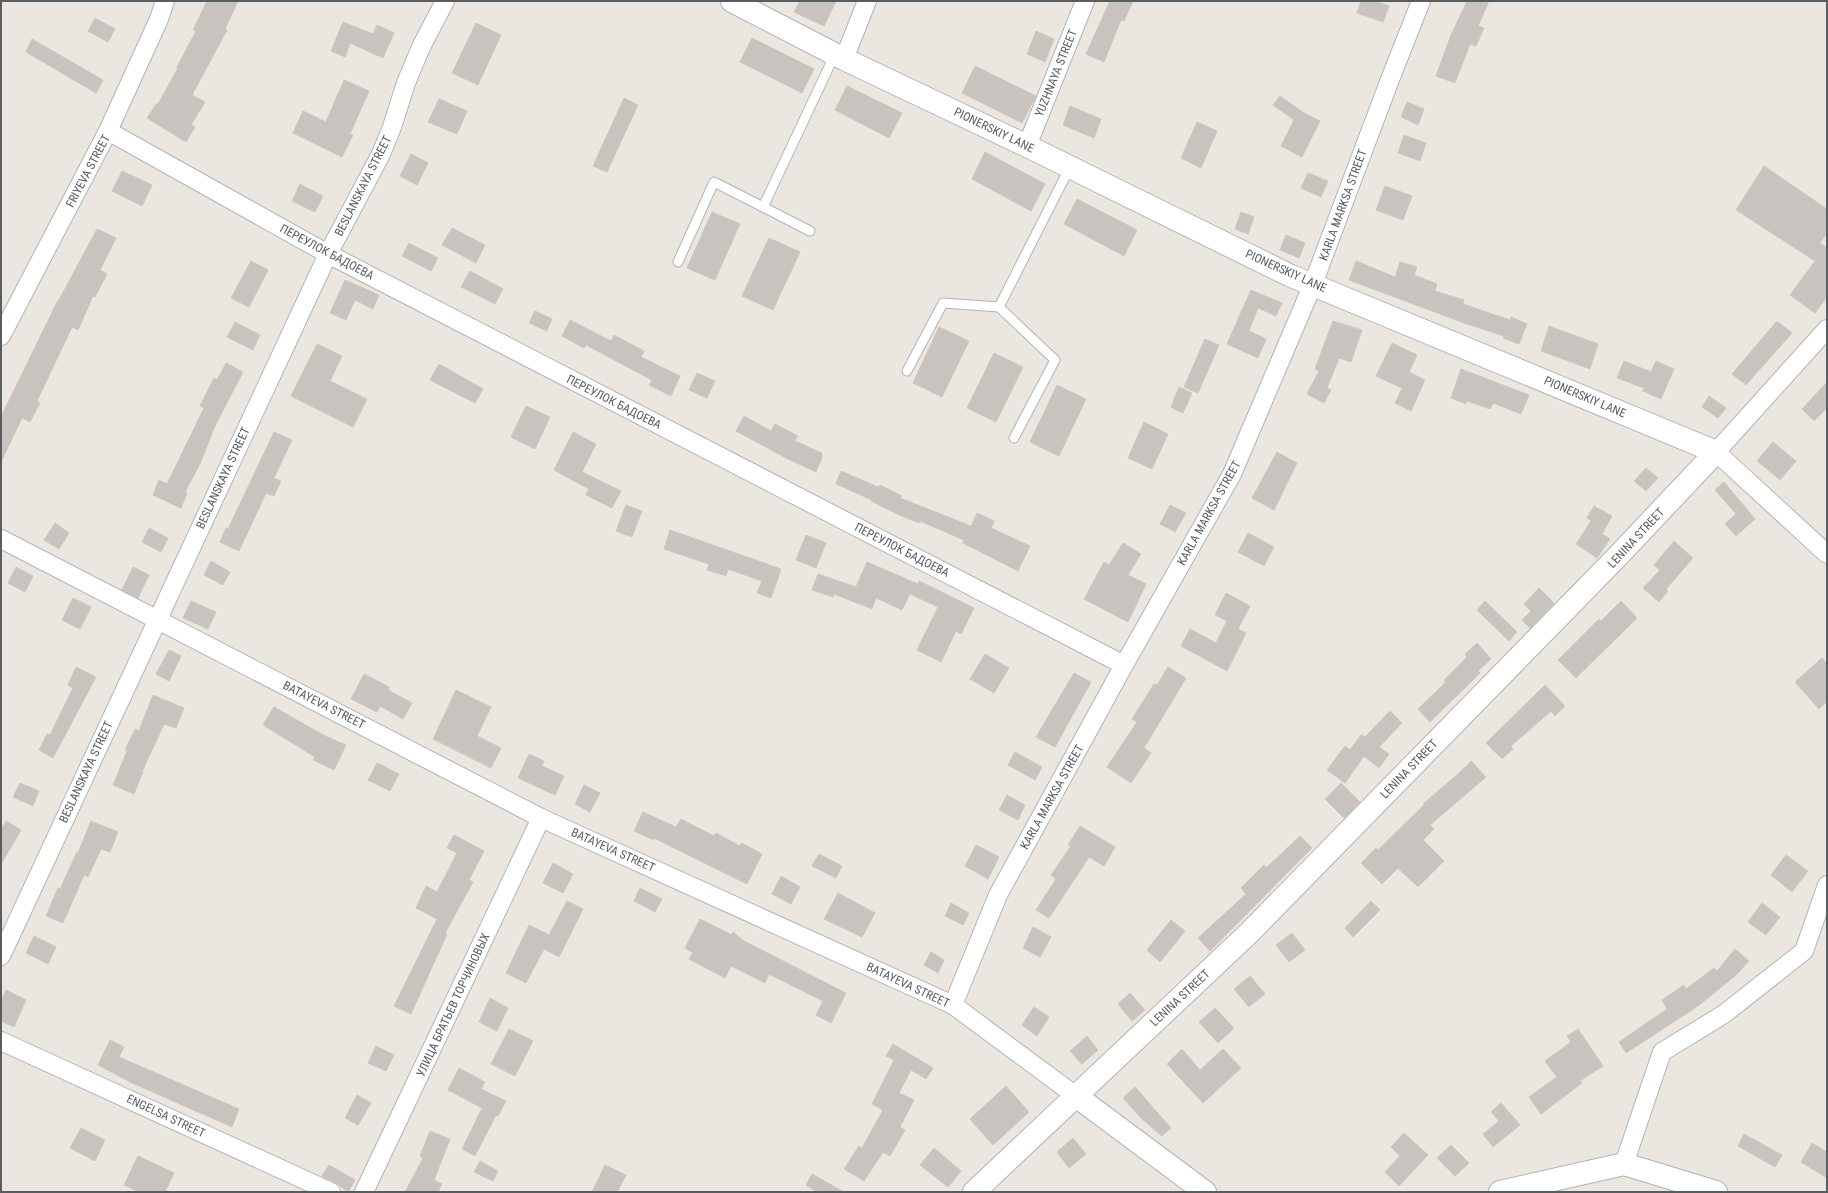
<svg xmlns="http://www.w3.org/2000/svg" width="1828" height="1193" viewBox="0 0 1828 1193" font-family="'Roboto Condensed',sans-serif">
<rect width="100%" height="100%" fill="#ebe6df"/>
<g fill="#c8c3be" stroke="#d0c7be">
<polygon points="207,1 238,1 225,29 227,30 192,95 205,102 191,125 195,127 186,142 147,118 157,103 158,104 178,68 177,67 196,31 193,30"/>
<polygon points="800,1 836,1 824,26 794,12"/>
<polygon points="1110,1 1133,1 1124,21 1121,20 1104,62 1086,54"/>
<polygon points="1361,1 1375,1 1389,6 1383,22 1357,13"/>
<polygon points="1467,1 1489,1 1478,26 1484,28 1476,46 1470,44 1455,83 1436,76 1451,35"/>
<polygon points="95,18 115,29 108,42 88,31"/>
<polygon points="343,22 373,34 377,25 394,33 383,58 350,43 345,57 331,51"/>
<polygon points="476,23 501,35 478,85 452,73"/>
<polygon points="1036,31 1054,39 1045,62 1027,54"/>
<polygon points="752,38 814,69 802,93 740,62"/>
<polygon points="32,39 103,80 96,93 26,52"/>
<polygon points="975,66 1036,96 1022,123 962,93"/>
<polygon points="344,80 369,91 350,134 353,135 342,157 293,133 303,111 326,122"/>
<polygon points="847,86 902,113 889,138 835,110"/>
<polygon points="1280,96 1304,113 1320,121 1302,157 1281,146 1294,120 1273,105"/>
<polygon points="624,98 638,105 607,172 593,166"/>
<polygon points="439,99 467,111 457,134 428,122"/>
<polygon points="1407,102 1424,109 1418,125 1401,117"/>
<polygon points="1070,106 1101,119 1094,138 1063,125"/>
<polygon points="1197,122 1217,131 1201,168 1181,158"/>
<polygon points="1404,135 1426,143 1420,161 1398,153"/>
<polygon points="985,152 1045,184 1031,211 972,179"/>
<polygon points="411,154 428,163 417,185 400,176"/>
<polygon points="1764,166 1827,209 1827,233 1820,243 1826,247 1827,246 1827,297 1815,313 1790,295 1815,261 1736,210"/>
<polygon points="122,171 152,185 142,206 112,191"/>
<polygon points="1308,173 1328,181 1321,197 1301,188"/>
<polygon points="300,184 323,196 315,212 292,201"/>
<polygon points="1385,186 1412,196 1403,220 1376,210"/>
<polygon points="1077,199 1137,230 1124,256 1064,224"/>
<polygon points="712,212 740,224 715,280 687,268"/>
<polygon points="1241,212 1254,217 1248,234 1235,229"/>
<polygon points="452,228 485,245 476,263 442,245"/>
<polygon points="97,229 116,238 100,270 107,274 95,297 93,296 78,330 72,327 37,401 40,403 30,422 22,418 1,462 1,417 58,300 59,300"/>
<polygon points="1286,235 1305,243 1299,258 1280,250"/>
<polygon points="769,238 800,252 773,310 742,296"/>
<polygon points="409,243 438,258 431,271 402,256"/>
<polygon points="251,261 268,270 249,307 231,298"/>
<polygon points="1356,261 1395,277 1400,262 1417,267 1414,275 1437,284 1435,291 1464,300 1463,304 1510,320 1511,317 1527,324 1519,344 1503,338 1504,336 1467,324 1349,280"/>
<polygon points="470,271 503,289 495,304 461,287"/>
<polygon points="345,280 379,295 373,309 355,300 346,320 330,313"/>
<polygon points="1251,290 1282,303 1276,316 1258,308 1249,331 1266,339 1258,358 1227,344"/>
<polygon points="535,311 552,319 547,331 529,323"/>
<polygon points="570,320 611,341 614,335 644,351 641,357 680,376 671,396 649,385 652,380 586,345 584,348 562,336"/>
<polygon points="1333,321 1362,330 1351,362 1339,358 1327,388 1331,390 1324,403 1307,394 1319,371 1315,369"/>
<polygon points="1777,321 1792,333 1746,385 1732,374"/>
<polygon points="235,322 260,335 253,350 227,337"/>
<polygon points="1549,326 1598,344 1590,369 1541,351"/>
<polygon points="939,327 969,341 942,397 913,383"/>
<polygon points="1205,339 1219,345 1198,393 1184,387"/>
<polygon points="1392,343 1417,355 1409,372 1425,380 1411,411 1395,403 1402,388 1376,376"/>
<polygon points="317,344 342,356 330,381 367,399 353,427 291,396"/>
<polygon points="994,353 1023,367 996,422 967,408"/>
<polygon points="1624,361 1651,372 1656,361 1674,369 1661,399 1643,391 1644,388 1617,378"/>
<polygon points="226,363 243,372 214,428 200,464 185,492 187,493 181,508 153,495 159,480 167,484 204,408 200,406 214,378 217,380"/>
<polygon points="439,364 483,389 475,403 430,380"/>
<polygon points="1461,369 1529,395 1521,414 1493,403 1490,409 1467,401 1466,404 1451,398"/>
<polygon points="697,373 715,381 707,398 689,390"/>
<polygon points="1827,382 1827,408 1814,421 1802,409"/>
<polygon points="1057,385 1086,399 1059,456 1030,442"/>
<polygon points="1179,387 1192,393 1183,413 1171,407"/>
<polygon points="1709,396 1726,408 1718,418 1702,407"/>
<polygon points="526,406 550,417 535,449 511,437"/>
<polygon points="744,416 771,431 775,424 798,436 795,441 822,453 822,458 816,472 786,458 736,431"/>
<polygon points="1144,422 1168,434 1152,469 1128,458"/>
<polygon points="274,432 292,440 274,478 281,481 274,496 266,493 239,551 220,542 226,528 228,529"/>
<polygon points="573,432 596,444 582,472 621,491 612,508 586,495 589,489 554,470"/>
<polygon points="1773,442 1796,461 1780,480 1757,461"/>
<polygon points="1277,452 1297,463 1274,510 1252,498"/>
<polygon points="1646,468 1658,478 1646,491 1634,481"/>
<polygon points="841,471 878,487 880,485 902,496 900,498 971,526 977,513 994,521 991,528 1030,546 1018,571 963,543 964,540 920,521 919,523 899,515 871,501 872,500 836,484"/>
<polygon points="1724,482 1755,519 1736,536 1725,524 1736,514 1715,490"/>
<polygon points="626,505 642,511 632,537 616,531"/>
<polygon points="1170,505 1186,513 1175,532 1160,524"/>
<polygon points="1594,506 1612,516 1602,534 1610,539 1597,558 1576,544 1591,521 1587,518"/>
<polygon points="55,523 69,533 59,549 44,540"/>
<polygon points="149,528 168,538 161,552 142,542"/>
<polygon points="670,530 781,569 771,598 757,593 762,581 728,569 726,576 707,570 709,564 664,549"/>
<polygon points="1248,533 1274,547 1264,566 1238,552"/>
<polygon points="806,535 826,543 816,568 796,560"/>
<polygon points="1674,541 1693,558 1666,589 1668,591 1659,602 1643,588 1660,570 1654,565"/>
<polygon points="1123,543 1141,554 1128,575 1146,584 1128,622 1084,599 1104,562 1109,565"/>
<polygon points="211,561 230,572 223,585 204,575"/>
<polygon points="867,562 918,584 919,581 974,608 961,634 956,631 941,662 917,650 938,607 910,594 902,610 876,598 872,609 834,594 833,597 812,590 818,574 856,587"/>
<polygon points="16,567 33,576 25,592 8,583"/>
<polygon points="133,567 149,575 138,598 122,590"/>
<polygon points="1539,588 1554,603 1530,628 1522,620 1531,611 1524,604"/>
<polygon points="1226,593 1250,606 1238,629 1246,633 1227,671 1181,646 1190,629 1216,643 1227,621 1215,615"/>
<polygon points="73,598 91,607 80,629 62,620"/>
<polygon points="191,601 216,612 208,629 183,618"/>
<polygon points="1485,601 1517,632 1509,641 1477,610"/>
<polygon points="1621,601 1637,618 1576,678 1558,660 1599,619 1601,621"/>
<polygon points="1477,643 1491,659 1478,671 1480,673 1430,722 1418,709 1446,682 1444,680 1467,657 1465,654"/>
<polygon points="169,650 181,656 169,681 156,674"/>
<polygon points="985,654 1009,668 994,693 970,679"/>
<polygon points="1822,658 1827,664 1827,701 1819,709 1795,682"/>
<polygon points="76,667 96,677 53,758 39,750 47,734 50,735 73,688 68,685"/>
<polygon points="1168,667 1186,678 1144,748 1151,753 1131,783 1107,767 1137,722 1132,719 1154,684 1157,685"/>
<polygon points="1074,673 1091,682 1055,747 1036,737"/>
<polygon points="364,674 389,687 388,690 412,703 403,719 380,706 377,712 351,699"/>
<polygon points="1545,685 1565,706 1555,716 1551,711 1511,746 1513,749 1502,759 1486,743"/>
<polygon points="456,690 491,707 477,736 501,748 491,768 433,739"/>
<polygon points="153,695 184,708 176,728 164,724 142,772 143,772 134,794 113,785 127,751 125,750 135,729 139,731"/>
<polygon points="274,707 325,736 346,745 334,770 313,760 315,757 263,725"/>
<polygon points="1390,711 1402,723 1379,747 1389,754 1379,768 1364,756 1345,783 1327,770 1345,746 1350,750 1361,735 1365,737"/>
<polygon points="1015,752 1042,767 1035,780 1008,765"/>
<polygon points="529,754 544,761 542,766 564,776 555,795 518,778"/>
<polygon points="1471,761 1486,777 1430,825 1434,829 1423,840 1444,861 1418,887 1398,868 1382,884 1361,863 1376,848 1378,850 1424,805 1423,804 1459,773"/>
<polygon points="377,763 399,774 390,791 368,780"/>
<polygon points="20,783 39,791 33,806 13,797"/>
<polygon points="1341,783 1360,802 1344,818 1325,799"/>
<polygon points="584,785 600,793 590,812 575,804"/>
<polygon points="1007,795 1025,805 1018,820 999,810"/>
<polygon points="643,812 676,827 681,819 714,836 716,833 740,846 742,843 762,854 747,884 654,838 654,840 634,831"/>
<polygon points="6,821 21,830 1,864 1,830"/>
<polygon points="91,821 118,832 110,852 101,849 88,877 84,875 63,923 46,916 58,888 60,889 77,852 78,853"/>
<polygon points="1080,826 1115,847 1104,866 1089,857 1049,918 1036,910 1056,879 1051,875 1071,846 1068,845"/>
<polygon points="454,835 484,851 469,880 473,882 445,933 447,934 411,1014 394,1006 437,919 416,908 426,886 437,892 457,853 447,848"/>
<polygon points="1300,836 1312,848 1210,951 1198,938 1246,894 1241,888 1264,865 1266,868"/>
<polygon points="976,845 999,857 988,879 965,866"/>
<polygon points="819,854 842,866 836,878 812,866"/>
<polygon points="1786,855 1808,871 1792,892 1771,875"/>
<polygon points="553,863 573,874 563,893 543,883"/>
<polygon points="781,876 800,887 791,904 772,894"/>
<polygon points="640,888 662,899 655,912 634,901"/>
<polygon points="838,893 875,913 862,937 824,919"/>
<polygon points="567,901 583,909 559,957 544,949 526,983 506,973 529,925 549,935"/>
<polygon points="1371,901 1380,910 1353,937 1345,928"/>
<polygon points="951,903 969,913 963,925 945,916"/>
<polygon points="1762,903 1780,917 1766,935 1748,922"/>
<polygon points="700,919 732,935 733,932 744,941 846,993 831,1023 816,1015 823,1001 769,974 765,983 731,966 725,978 689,959 693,953 685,948"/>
<polygon points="1171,920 1185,931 1160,962 1147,950"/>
<polygon points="1033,927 1051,937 1040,957 1023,948"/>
<polygon points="1292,933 1305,950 1289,962 1276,945"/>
<polygon points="34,936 56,947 48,964 26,953"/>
<polygon points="1735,949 1749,961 1735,976 1698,1006 1626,1053 1619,1042 1667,1009 1662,1000 1684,985 1686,989 1714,968 1717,971"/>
<polygon points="931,952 944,960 938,973 924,965"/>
<polygon points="1250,976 1265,994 1249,1007 1234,989"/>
<polygon points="6,990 26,1000 14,1027 1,1021 1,1001"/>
<polygon points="1130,993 1145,1010 1132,1021 1118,1004"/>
<polygon points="490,998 508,1008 497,1031 479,1022"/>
<polygon points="1034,1007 1049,1017 1037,1036 1022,1025"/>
<polygon points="1215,1008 1234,1028 1218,1043 1199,1022"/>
<polygon points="509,1029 533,1041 515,1076 491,1064"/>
<polygon points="1578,1029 1603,1066 1580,1081 1582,1083 1541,1114 1529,1097 1557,1077 1545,1061 1571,1042 1567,1036"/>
<polygon points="1087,1036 1098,1050 1082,1064 1070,1051"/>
<polygon points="110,1040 124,1047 119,1057 239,1109 232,1127 130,1082 98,1065"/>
<polygon points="893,1044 933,1068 926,1079 911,1070 899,1093 914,1100 900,1127 905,1130 890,1156 883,1152 864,1181 844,1169 859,1146 862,1148 883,1110 872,1104 894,1060 886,1056"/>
<polygon points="376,1046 394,1055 386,1071 368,1063"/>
<polygon points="1182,1049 1200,1070 1223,1049 1241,1068 1203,1103 1167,1064"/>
<polygon points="459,1068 485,1082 481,1089 506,1101 498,1116 496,1115 475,1156 462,1149 482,1108 448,1090"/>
<polygon points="1006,1086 1029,1112 993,1145 970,1119"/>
<polygon points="1135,1087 1171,1128 1162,1136 1142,1119 1123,1098"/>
<polygon points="357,1095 371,1103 358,1125 345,1118"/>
<polygon points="1501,1103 1520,1125 1493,1147 1483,1134 1499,1121 1491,1112"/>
<polygon points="81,1128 105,1140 95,1161 70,1148"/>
<polygon points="430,1131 450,1139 434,1180 442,1184 438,1192 405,1192 423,1158 420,1156"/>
<polygon points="1404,1133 1428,1155 1399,1186 1385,1172 1400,1156 1391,1147"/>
<polygon points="1744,1134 1782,1155 1775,1167 1738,1146"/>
<polygon points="1073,1138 1086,1154 1069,1168 1057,1152"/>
<polygon points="1812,1143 1827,1152 1827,1178 1801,1162"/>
<polygon points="1451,1145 1469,1163 1455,1176 1437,1158"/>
<polygon points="934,1148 961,1171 948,1187 920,1165"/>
<polygon points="138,1156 174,1173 165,1192 139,1192 124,1185"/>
<polygon points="480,1161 498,1171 493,1181 474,1172"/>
<polygon points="329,1165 355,1180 348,1192 335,1182 322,1176"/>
<polygon points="605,1165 626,1175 617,1192 592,1192"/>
<polygon points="812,1174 844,1192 817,1192 806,1185"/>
</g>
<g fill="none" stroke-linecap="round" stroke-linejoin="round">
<defs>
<g id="lane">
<polyline points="763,207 835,54"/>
<polyline points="678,262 714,182 810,231"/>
<polyline points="907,371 943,303 999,307"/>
<polyline points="1014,438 1055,360 999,307 1070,167"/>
</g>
<g id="street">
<polyline points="844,59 867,1"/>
<polyline points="108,131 328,254 1124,665"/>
<polyline points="1027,146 1085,1"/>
<polyline points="1827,329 1716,452 1827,554"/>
<polyline points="1,336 108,131 159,19 165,1"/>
<polyline points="1,539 541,818 953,1005 1076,1096"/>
<polyline points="1,956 328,254 381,154 392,127 406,83 421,47 445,1"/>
<polyline points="953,1005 998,895 1124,665 1232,474 1313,284 1389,82 1421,1"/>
<polyline points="1,1041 331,1192"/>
<polyline points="1624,1164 1662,1052 1724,1014 1804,951 1827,885"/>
<polyline points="364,1192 541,818"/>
</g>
<g id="secondary">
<polyline points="732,1 844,59 1027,146 1289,275 1716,452 1617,557 1249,933 974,1192"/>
<polyline points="1076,1096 1205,1192"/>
<polyline points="1500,1192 1624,1164 1716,1192"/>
</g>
</defs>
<use href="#lane" stroke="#b0b4b7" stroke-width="11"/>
<use href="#street" stroke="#b0b4b7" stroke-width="20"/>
<use href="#secondary" stroke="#afb4b7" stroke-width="24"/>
<use href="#lane" stroke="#fff" stroke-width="9"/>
<use href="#street" stroke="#fff" stroke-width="18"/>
<use href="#secondary" stroke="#fff" stroke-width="22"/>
</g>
<g text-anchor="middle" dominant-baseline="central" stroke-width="3" stroke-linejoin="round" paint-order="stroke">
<g font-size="12" fill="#585d60" stroke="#fff">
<text transform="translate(1056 73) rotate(-68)">YUZHNAYA STREET</text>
<text transform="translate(994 130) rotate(26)">PIONERSKIY LANE</text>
<text transform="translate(88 171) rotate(-62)">FRIYEVA STREET</text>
<text transform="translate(363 186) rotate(-63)">BESLANSKAYA STREET</text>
<text transform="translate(1343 205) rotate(-70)">KARLA MARKSA STREET</text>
<text transform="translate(327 252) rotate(28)">ПЕРЕУЛОК БАДОЕВА</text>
<text transform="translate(1286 271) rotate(24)">PIONERSKIY LANE</text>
<text transform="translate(1585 397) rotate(23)">PIONERSKIY LANE</text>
<text transform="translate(614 402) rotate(27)">ПЕРЕУЛОК БАДОЕВА</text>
<text transform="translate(223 478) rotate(-65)">BESLANSKAYA STREET</text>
<text transform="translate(1209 513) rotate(-61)">KARLA MARKSA STREET</text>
<text transform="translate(1636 538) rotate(-47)">LENINA STREET</text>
<text transform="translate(902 550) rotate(27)">ПЕРЕУЛОК БАДОЕВА</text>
<text transform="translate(324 705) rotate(27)">BATAYEVA STREET</text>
<text transform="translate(1409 769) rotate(-46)">LENINA STREET</text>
<text transform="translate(86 772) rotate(-65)">BESLANSKAYA STREET</text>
<text transform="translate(1052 797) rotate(-61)">KARLA MARKSA STREET</text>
<text transform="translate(613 850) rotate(24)">BATAYEVA STREET</text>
<text transform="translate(908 985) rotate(25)">BATAYEVA STREET</text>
<text transform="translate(1180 998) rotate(-43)">LENINA STREET</text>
<text transform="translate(453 1005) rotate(-65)">УЛИЦА БРАТЬЕВ ТОРЧИНОВЫХ</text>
<text transform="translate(166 1116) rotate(25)">ENGELSA STREET</text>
</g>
</g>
<rect width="1828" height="1193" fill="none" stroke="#585d60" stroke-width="4"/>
</svg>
